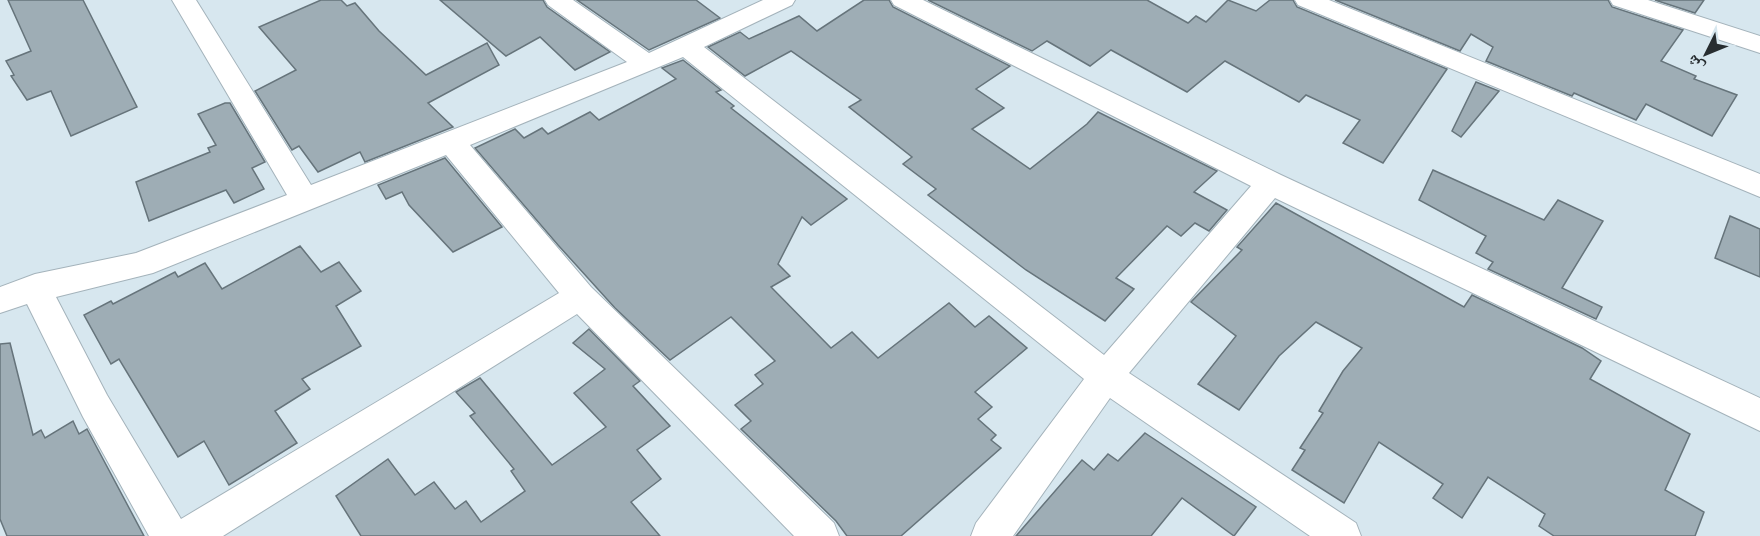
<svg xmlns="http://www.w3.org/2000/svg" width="1760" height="536" viewBox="0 0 1760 536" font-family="Barlow,'Noto Naskh Arabic',sans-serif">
<rect width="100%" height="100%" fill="#d7e7ef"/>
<g fill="#9eadb5" stroke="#66747b" stroke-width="1.5">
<polygon points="8,0 83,0 137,107 71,136 51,91 27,100 11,76 14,75 6,61 31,51"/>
<polygon points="321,0 341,0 347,6 355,3 379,31 426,75 487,43 499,65 428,103 453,127 365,162 360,152 318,172 299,146 292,150 255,91 296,70 259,27"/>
<polygon points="440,0 543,0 547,7 610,52 575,70 540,37 506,56"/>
<polygon points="577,0 696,0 720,18 649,50"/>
<polygon points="864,0 889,0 893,7 1010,66 976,89 1004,108 972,129 1030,169 1087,124 1098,112 1217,171 1194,192 1227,210 1209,231 1195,223 1181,236 1167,226 1116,278 1134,289 1105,321 1026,270 928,195 936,189 903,164 912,157 849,107 861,100 791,51 745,76 708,47 740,32 749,39 799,16 817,31"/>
<polygon points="928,0 1147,0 1188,23 1196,16 1206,22 1228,0 1256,11 1270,0 1293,0 1297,7 1447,69 1383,163 1343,143 1360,120 1306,95 1299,102 1225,61 1187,92 1111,50 1090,66 1047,41 1032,51"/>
<polygon points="1335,0 1608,0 1612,7 1683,30 1661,61 1696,76 1694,79 1737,95 1712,136 1646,104 1636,120 1574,93 1572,96 1486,61 1493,47 1471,34 1460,51"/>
<polygon points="1655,0 1704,0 1695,13"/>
<polygon points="683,60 721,90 716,92 734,106 731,108 847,199 811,225 802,217 778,264 790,276 771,287 831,348 852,332 878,358 949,303 975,327 989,316 1027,348 975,392 992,407 978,419 996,435 991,440 1001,448 901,536 847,536 836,521 741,429 751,421 735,405 763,384 755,375 775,361 731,317 670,360 615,308 558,245 475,148 515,129 524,138 542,128 548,134 590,112 599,120 676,79 662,68"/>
<polygon points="1476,82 1499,91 1461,137 1452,131"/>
<polygon points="225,103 230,103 265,162 252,168 264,189 234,203 226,190 149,221 136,182 210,152 208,148 216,145 198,114"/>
<polygon points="445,158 502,227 453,252 409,205 402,192 386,199 378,185"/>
<polygon points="1433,170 1544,220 1558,200 1603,221 1562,288 1602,307 1596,319 1488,269 1493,262 1476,253 1486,236 1419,200"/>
<polygon points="1276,203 1464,307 1472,295 1582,348 1601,361 1590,379 1690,434 1665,490 1704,512 1695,536 1554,536 1539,526 1545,514 1488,477 1462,518 1433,498 1443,484 1379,442 1344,503 1292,470 1305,450 1300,448 1323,413 1319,411 1343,371 1362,348 1316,322 1279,356 1239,410 1198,384 1236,336 1191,302 1242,250 1237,247"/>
<polygon points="1730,216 1760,229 1760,277 1715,258"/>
<polygon points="300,246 321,272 339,262 361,291 336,306 361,346 302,379 310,389 275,411 297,443 229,485 204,441 178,457 119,359 111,364 84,315 111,301 113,304 175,272 178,277 205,263 222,289"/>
<polygon points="589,329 640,381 633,386 670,426 637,450 661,479 631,502 660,536 361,536 336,496 388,459 415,495 434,482 455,509 466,501 481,522 525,491 511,471 514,469 470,416 475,413 456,392 480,378 552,465 606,427 574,393 605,369 573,343"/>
<polygon points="10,343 33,435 41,430 45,438 73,421 79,434 87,429 144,536 7,536 0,519 0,344"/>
<polygon points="1145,433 1256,507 1234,536 1182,498 1151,536 1016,536 1082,460 1094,470 1108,454 1118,461"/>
</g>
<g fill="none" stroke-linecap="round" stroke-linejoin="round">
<defs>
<g id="street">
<path d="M172 0H196L311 185 627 62 548 5 545 0H573L649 53 763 0H795L792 5 704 47 1104 355 1251 186 894 5 891 0H923L1281 175 1760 398V431L1275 198 1129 373 1356 523 1361 536H1310L1110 398 1013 536H971L976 523 1084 379 683 57 470 145 591 287 834 523 839 536H794L577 314 223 536H149L83 417 27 304 0 313V287L35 274 136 253 287 195ZM446 155 559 293 181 519 107 395 56 297 153 273Z"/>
<polygon points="1295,0 1329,0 1760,174 1760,197 1298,5"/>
<polygon points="1610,0 1648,0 1760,36 1760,53 1613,5"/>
</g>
</defs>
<use href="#street" stroke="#a4b3bb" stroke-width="2"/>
<use href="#street" fill="#fff" fill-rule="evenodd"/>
</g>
<g transform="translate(1706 54) rotate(227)" stroke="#d7e7ef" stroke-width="4.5" paint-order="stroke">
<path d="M0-4.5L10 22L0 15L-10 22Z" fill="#272d30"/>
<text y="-9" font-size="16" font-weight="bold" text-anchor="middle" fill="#272d30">ش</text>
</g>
</svg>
